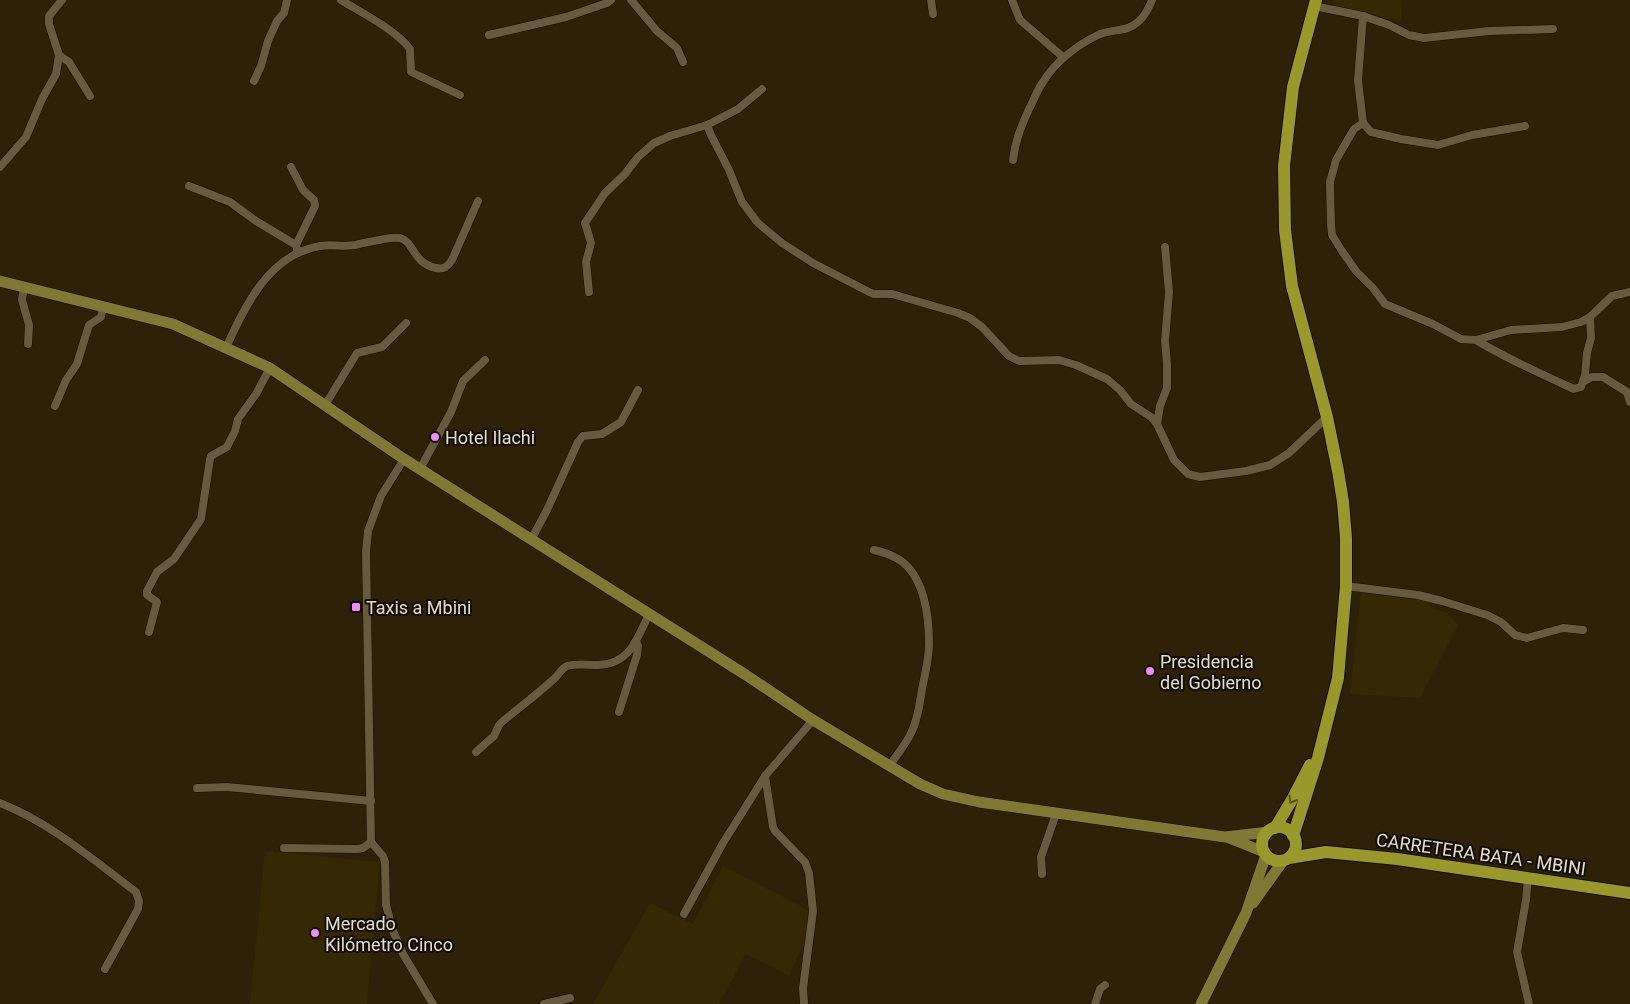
<svg xmlns="http://www.w3.org/2000/svg" width="1630" height="1004" viewBox="0 0 1630 1004" font-family="Roboto,sans-serif">
<rect width="100%" height="100%" fill="#2d2207"/>
<g fill="#352804">
<polygon points="1333,0 1402,0 1401,21 1342,8 1332,3"/>
<polygon points="1361,591 1429,600 1430,607 1448,613 1458,625 1420,698 1350,694"/>
<polygon points="265,851 380,862 367,1004 250,1004"/>
<polygon points="723,866 799,905 811,913 809,932 789,976 746,954 719,1004 593,1004 650,903 693,924"/>
</g>
<g fill="none" stroke-linecap="round" stroke-linejoin="round">
<defs>
<g id="minor">
<path d="M341 0C362 13 396 30 410 49L411 72 460 95"/>
<polyline points="631,0 657,31 677,48 683,62"/>
<polyline points="931,0 933,14"/>
<polyline points="1012,0 1020,20 1063,57"/>
<polyline points="1314,6 1363,16 1389,25 1409,35 1424,38 1489,31 1553,29"/>
<polyline points="1363,16 1358,80 1363,123 1354,129 1336,160 1330,182 1331,224 1332,235 1342,251 1356,271 1373,288 1385,304 1433,324 1461,339 1476,340 1511,330 1562,327 1581,322 1590,317 1612,296 1630,292"/>
<polyline points="489,35 566,17 607,3 611,0"/>
<polyline points="59,55 69,62 90,96"/>
<polyline points="254,81 261,66 268,41 277,21 284,13 287,0"/>
<polyline points="1363,123 1371,132 1401,139 1438,145 1472,135 1525,126"/>
<polyline points="707,125 711,135 729,170 742,202 758,223 782,243 813,263 873,294 892,294 958,313 970,318 982,327 1009,356 1019,361 1059,360 1076,365 1107,379 1120,390 1131,404 1151,417 1157,424 1174,460 1188,474 1200,477 1246,471 1270,465 1289,453 1327,417"/>
<path d="M1013 160C1015 141 1021 127 1029 109 1034 100 1037 90 1043 82 1055 62 1077 45 1098 35 1106 31 1116 31 1124 29 1138 26 1147 13 1152 0"/>
<polyline points="0,167 26,137 42,99 56,74 59,55 49,24 49,16 62,0"/>
<polyline points="291,167 303,190 314,200 315,206 296,245 297,249"/>
<polyline points="189,186 230,202 256,221 296,245"/>
<polyline points="24,287 22,300 29,325 28,344"/>
<polyline points="589,292 586,262 591,243 585,223 605,193 625,174 638,157 654,143 670,136 707,125 738,109 762,89"/>
<path d="M1476 340C1507 359 1541 374 1574 389L1581 387 1585 375 1587 353 1591 338 1590 317"/>
<path d="M226 348C245 305 270 254 320 246 332 244 343 247 355 245 365 243 391 236 400 238 414 241 412 263 436 268 444 270 448 266 452 260L478 201"/>
<polyline points="1583,382 1592,377 1603,377 1627,392 1630,402"/>
<polyline points="325,405 357,353 382,347 406,323"/>
<polyline points="55,406 66,380 77,364 89,325 101,317 103,307"/>
<polyline points="1157,424 1160,406 1167,388 1167,364 1165,341 1169,292 1165,247"/>
<polyline points="420,469 451,412 463,381 485,360"/>
<polyline points="531,540 547,510 578,442 583,436 602,434 621,422 638,390"/>
<path d="M874 550C887 553 899 557 908 567 925 586 929 619 929 644 929 659 925 674 922 689 920 703 918 718 912 731 907 743 897 755 889 766"/>
<polyline points="1346,586 1418,595 1442,601 1487,615 1501,622 1515,635 1527,638 1563,628 1583,630"/>
<polyline points="149,632 157,602 147,595 147,591 157,572 174,559 201,519 210,459 211,456 227,447 235,431 238,419 256,394 270,368"/>
<polyline points="619,712 637,655 638,646 636,641"/>
<path d="M476 752 494 736 499 725 502 722C520 707 539 693 556 677 559 674 562 668 567 666 577 663 588 665 598 665 630 664 637 639 649 614"/>
<polyline points="765,776 773,827 775,831 805,862 809,873 813,911 803,988 804,1004"/>
<polyline points="197,788 227,787 371,801"/>
<path d="M0 803C51 823 93 860 136 892L139 901 138 909 105 969"/>
<polyline points="371,842 383,856 385,862 386,905 393,931 403,954 433,1004"/>
<polyline points="284,848 357,849 363,848 371,842 366,552 368,531 381,496 404,459"/>
<polyline points="1042,874 1041,857 1056,814"/>
<polyline points="1528,878 1526,900 1517,952 1529,1004"/>
<polyline points="684,914 723,843 765,776 813,720"/>
<polyline points="544,1004 570,998"/>
<polyline points="1095,1004 1100,989 1105,985"/>
</g>
<g id="secondary">
<polyline points="0,281 173,324 270,368 404,459 746,675 813,720 920,784 943,794 979,802 1225,837 1268,832"/>
<polyline points="1229,838 1264,852"/>
<polyline points="1253,903 1283,861"/>
<polyline points="1201,1004 1246,913 1266,855"/>
</g>
<g id="primary">
<circle cx="1279" cy="844" r="17"/>
<polyline points="1275,828 1293,798 1310,765"/>
<polyline points="1293,836 1318,758 1338,678 1346,586 1346,538 1343,502 1338,471 1327,417 1292,286 1285,230 1284,166 1293,87 1316,0"/>
<polyline points="1289,858 1326,852 1397,859 1630,893"/>
</g>
</defs>
<use href="#minor" stroke="#150b00" stroke-width="9"/>
<use href="#secondary" stroke="#150b00" stroke-width="12"/>
<use href="#primary" stroke="#150b00" stroke-width="14"/>
<use href="#minor" stroke="#675b3f" stroke-width="8"/>
<use href="#secondary" stroke="#807935" stroke-width="11"/>
<use href="#primary" stroke="#98982c" stroke-width="12"/>
</g>
<defs><path id="oneway-chevron" d="M-2-3.5L2.5 0L-2 3.5" fill="none" stroke-width="1.6" stroke-linecap="round" stroke-linejoin="round" transform="scale(1.25)"/></defs>
<use stroke="#545218" href="#oneway-chevron" transform="translate(1292 800) rotate(120)"/>
<g fill="#ec8cfa" stroke="#110c03" stroke-width="2">
<circle cx="435" cy="437" r="5"/>
<rect x="351" y="602" width="10" height="10" rx="2.5"/>
<circle cx="1150" cy="671" r="5"/>
<circle cx="315" cy="933" r="5"/>
</g>
<g text-anchor="middle" dominant-baseline="central" stroke-width="4" stroke-linejoin="round" paint-order="stroke">
<g font-size="18" fill="#e3ddcd" stroke="#110c03" text-anchor="start">
<text x="445" y="437">Hotel Ilachi</text>
<text x="366" y="607">Taxis a Mbini</text>
<text x="1160" y="661">Presidencia<tspan x="1160" dy="21">del Gobierno</tspan></text>
<text x="325" y="923">Mercado<tspan x="325" dy="21">Kilómetro Cinco</tspan></text>
</g>
<g font-size="18" fill="#e3ddcd" stroke="#110c03">
<text transform="translate(1481 854) rotate(8)">CARRETERA BATA - MBINI</text>
</g>
</g>
</svg>
